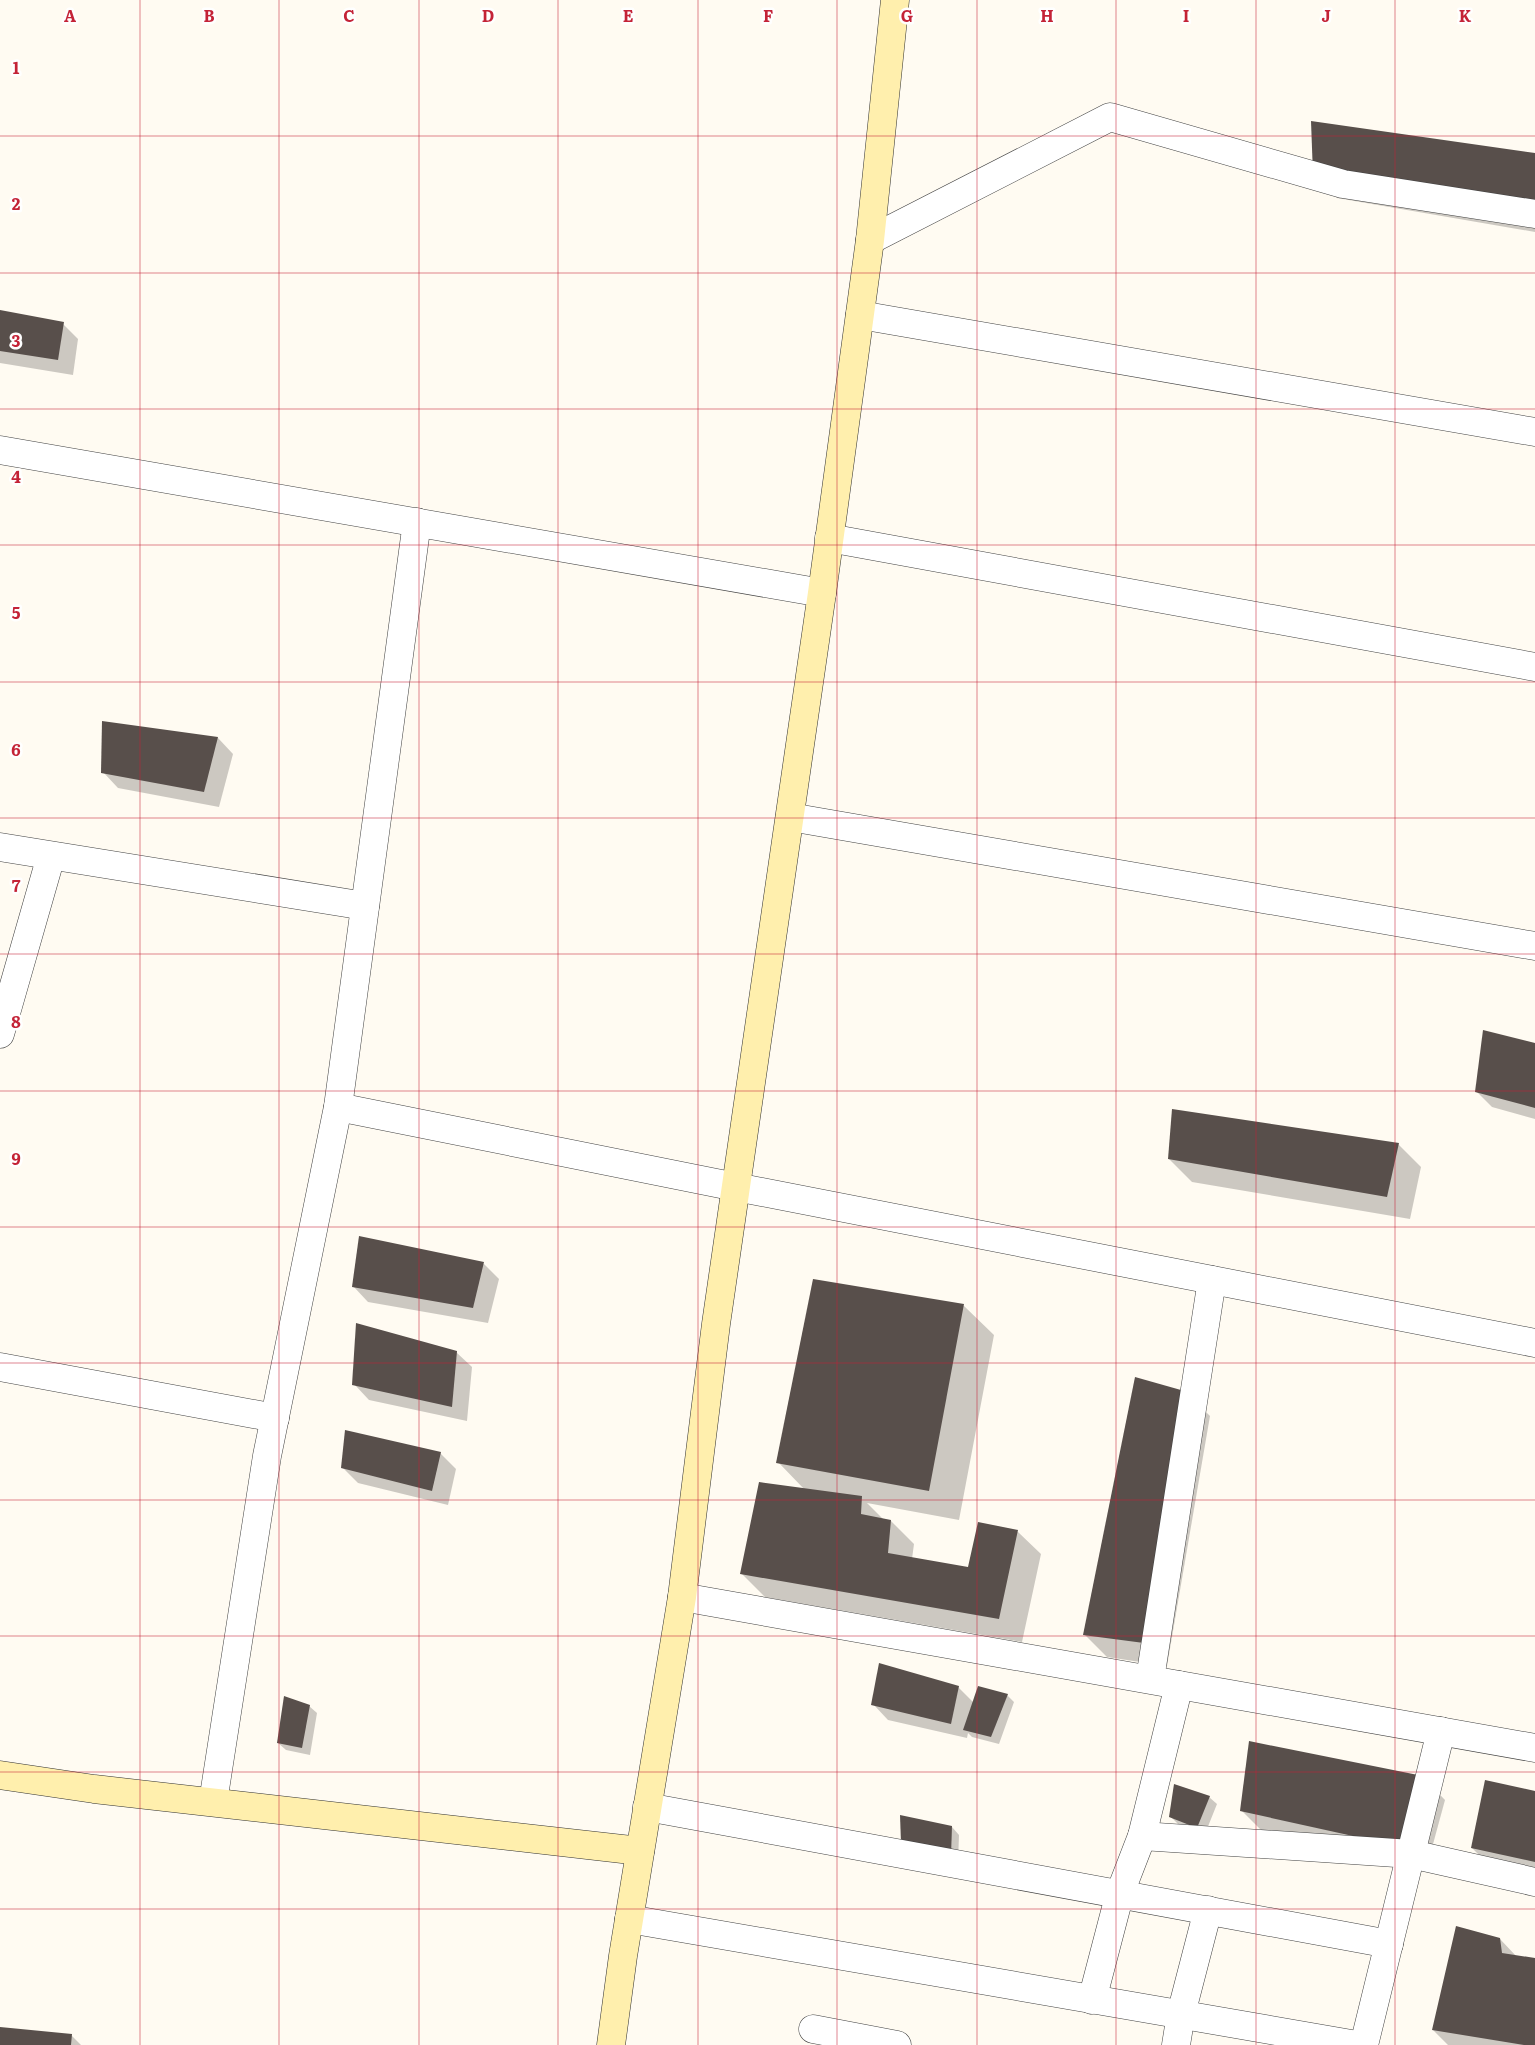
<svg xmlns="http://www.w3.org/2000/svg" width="1535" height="2045" viewBox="0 0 1535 2045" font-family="Literata,serif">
<rect width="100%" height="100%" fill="#fffbf2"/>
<g fill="#0003">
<polygon points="1535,155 1535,232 1337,198 1314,175"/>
<polygon points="0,311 63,324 78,339 73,375 0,363"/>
<polygon points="218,738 233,754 219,807 118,788 103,772"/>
<polygon points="1535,1044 1535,1119 1492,1107 1476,1091"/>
<polygon points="1398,1144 1421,1167 1410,1219 1192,1182 1169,1159"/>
<polygon points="360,1237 484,1264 499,1279 488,1323 368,1302 353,1286"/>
<polygon points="814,1280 964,1306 994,1335 959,1520 867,1503 884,1520 891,1521 914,1544 912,1559 969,1569 979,1523 1018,1532 1041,1554 1022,1642 765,1597 742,1574 805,1490 778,1462"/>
<polygon points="456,1352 472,1367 467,1421 369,1400 354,1384"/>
<polygon points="1187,1393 1210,1416 1167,1666 1107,1657 1084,1634"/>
<polygon points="440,1453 456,1469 448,1505 358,1483 342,1467"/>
<polygon points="958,1687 974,1703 1007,1695 1014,1702 999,1744 972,1737 968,1733 967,1738 888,1720 873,1704"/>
<polygon points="309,1706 317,1713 310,1755 286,1750 278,1743"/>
<polygon points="1423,1777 1445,1800 1426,1870 1264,1833 1241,1810"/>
<polygon points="1535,1792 1535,1879 1495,1871 1472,1848"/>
<polygon points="1209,1797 1217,1804 1205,1834 1178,1824 1171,1817"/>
<polygon points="952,1827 959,1835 958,1863 910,1850"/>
<polygon points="1500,1939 1517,1957 1535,1960 1535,2045 1448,2045 1433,2030"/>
<polygon points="0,2029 72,2036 81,2045 0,2045"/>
</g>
<g fill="#584f4b">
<polygon points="1311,121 1535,153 1535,214 1313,175"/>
<polygon points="0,310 64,322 58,360 0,351"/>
<polygon points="102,721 218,737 204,792 101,773"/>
<polygon points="1483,1030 1535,1043 1535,1108 1475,1092"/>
<polygon points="1172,1109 1399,1143 1387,1197 1168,1159"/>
<polygon points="359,1236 484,1262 473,1308 352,1287"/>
<polygon points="813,1279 964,1304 929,1491 776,1463"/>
<polygon points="356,1323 457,1351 452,1407 352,1385"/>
<polygon points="1135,1377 1188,1392 1144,1643 1083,1635"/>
<polygon points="345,1430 441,1452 432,1491 341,1468"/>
<polygon points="759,1482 862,1496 861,1514 891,1520 888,1553 968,1567 978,1522 1018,1530 999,1619 740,1574"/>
<polygon points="879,1663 959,1686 951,1724 871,1705"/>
<polygon points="978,1686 1008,1694 991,1737 963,1730"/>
<polygon points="284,1696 310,1705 302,1748 277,1743"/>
<polygon points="1249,1741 1423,1776 1403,1847 1240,1811"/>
<polygon points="1485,1780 1535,1791 1535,1862 1471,1848"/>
<polygon points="1174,1784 1210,1796 1197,1828 1169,1817"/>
<polygon points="900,1815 952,1826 951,1856 901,1843"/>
<polygon points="1456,1926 1500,1938 1502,1953 1535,1958 1535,2045 1524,2045 1432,2030"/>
<polygon points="0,2027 72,2034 71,2045 0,2045"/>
</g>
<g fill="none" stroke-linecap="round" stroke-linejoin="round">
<defs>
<g id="street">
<polyline points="870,240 1110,117 1343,184 1535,214"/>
<polyline points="860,315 1535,432"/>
<polyline points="0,450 822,593"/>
<polyline points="829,538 1535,667"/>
<polyline points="790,817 1535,946"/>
<polyline points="0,847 365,906"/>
<polyline points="0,1034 51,856"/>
<polyline points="338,1107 736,1187 1535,1343"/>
<polyline points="0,1367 275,1418"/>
<polyline points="682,1597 1535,1748"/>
<polyline points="1150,1679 1212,1280"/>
<polyline points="213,1802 267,1456 338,1107 417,522"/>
<polyline points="647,1807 1389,1944"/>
<polyline points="1142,1836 1411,1854 1535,1882"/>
<polyline points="629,1919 1357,2045"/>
<polyline points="1092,2000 1120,1893 1142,1836 1179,1685"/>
<polyline points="813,2029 897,2045"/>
<polyline points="1176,2045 1181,2014 1208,1910"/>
<polyline points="1364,2045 1441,1731"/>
</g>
<g id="secondary">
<polyline points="0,1775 94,1789 640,1851"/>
<polyline points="611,2045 623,1956 682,1597 716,1324 822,593 870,240 895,0"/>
</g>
</defs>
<use href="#street" stroke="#424242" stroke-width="29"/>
<use href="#secondary" stroke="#313131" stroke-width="29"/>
<use href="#street" stroke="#fff" stroke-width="28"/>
<use href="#secondary" stroke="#ffefad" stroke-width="28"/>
</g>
<path fill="none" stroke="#c42337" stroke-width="1" stroke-opacity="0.55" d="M140 0V2045M279 0V2045M419 0V2045M558 0V2045M698 0V2045M837 0V2045M977 0V2045M1116 0V2045M1256 0V2045M1395 0V2045M0 136H1535M0 273H1535M0 409H1535M0 545H1535M0 682H1535M0 818H1535M0 954H1535M0 1091H1535M0 1227H1535M0 1363H1535M0 1500H1535M0 1636H1535M0 1772H1535M0 1909H1535"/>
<g font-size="16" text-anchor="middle" font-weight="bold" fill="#c42337" stroke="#fff" stroke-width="5" stroke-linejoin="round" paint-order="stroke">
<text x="70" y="22">A</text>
<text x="209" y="22">B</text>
<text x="349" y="22">C</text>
<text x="488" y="22">D</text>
<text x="628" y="22">E</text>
<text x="768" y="22">F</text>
<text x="907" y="22">G</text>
<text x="1047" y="22">H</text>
<text x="1186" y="22">I</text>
<text x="1326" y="22">J</text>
<text x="1465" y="22">K</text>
<text x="16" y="74">1</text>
<text x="16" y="210">2</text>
<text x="16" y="347">3</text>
<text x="16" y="483">4</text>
<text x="16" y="619">5</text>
<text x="16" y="756">6</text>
<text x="16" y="892">7</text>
<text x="16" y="1028">8</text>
<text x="16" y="1165">9</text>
</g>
</svg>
